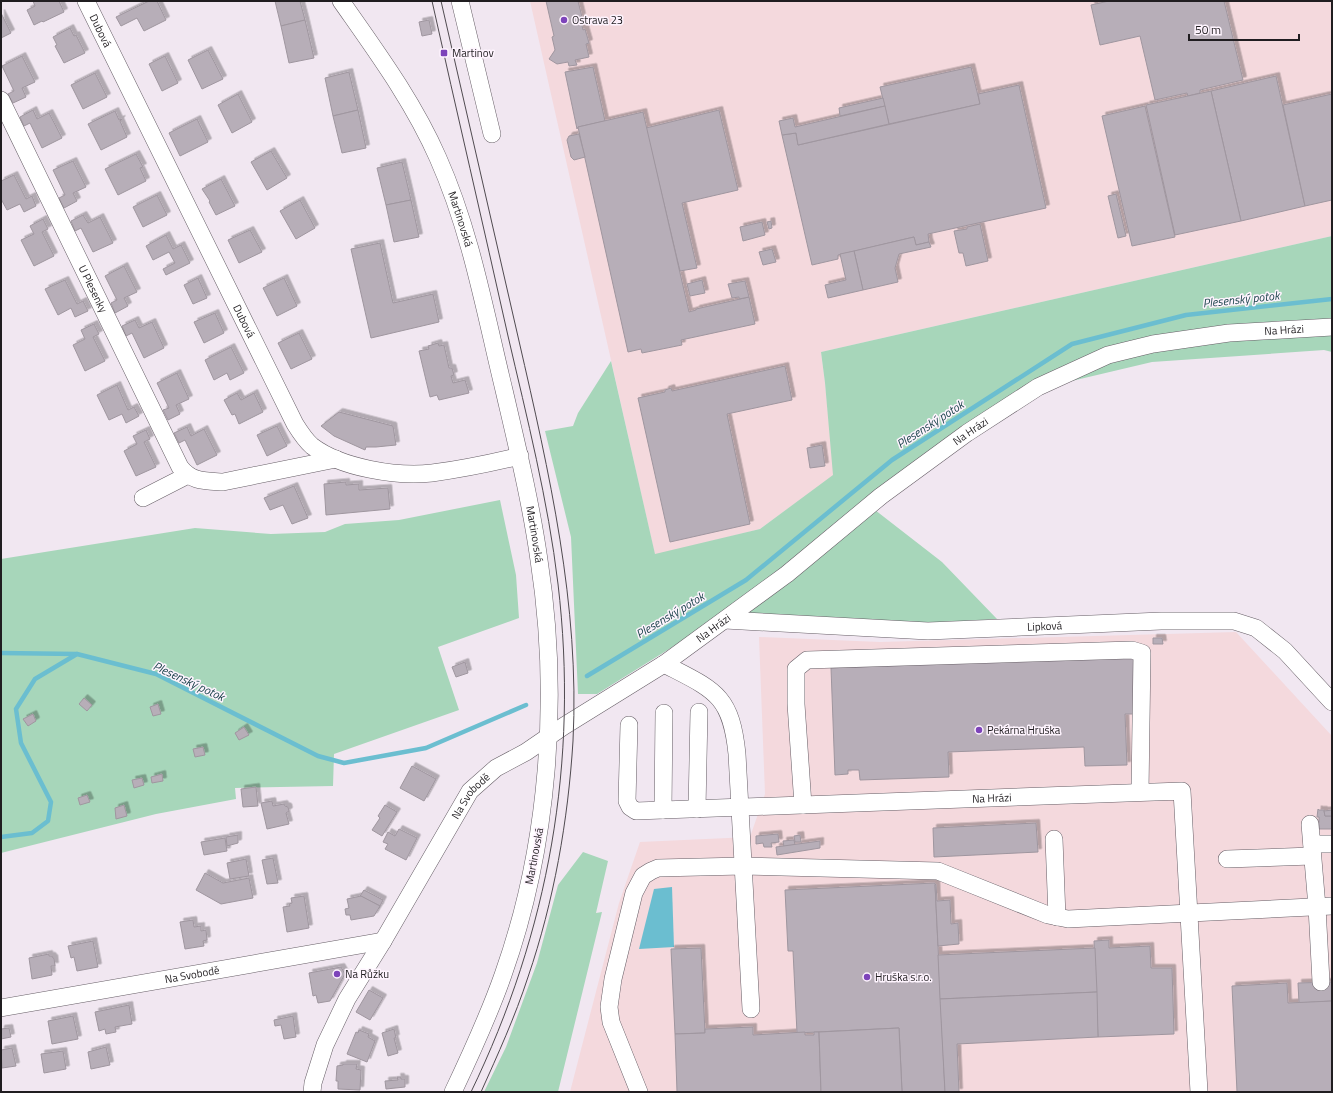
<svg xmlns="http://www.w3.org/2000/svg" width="1333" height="1093" viewBox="0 0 1333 1093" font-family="'Titillium Web',sans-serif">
<defs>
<filter id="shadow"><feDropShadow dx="3.5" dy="-3.5" stdDeviation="0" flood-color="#0004"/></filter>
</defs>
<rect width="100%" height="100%" fill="#f1e7f1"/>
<g fill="#f4d9dd">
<polygon points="530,1 1332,1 1332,236 821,352 825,383 834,475 760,529 655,555"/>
<polygon points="1236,632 1332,736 1332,1092 570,1092 619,903 640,842 750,837 765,794 759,637 880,642"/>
</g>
<g fill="#a7d6ba">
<polygon points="1332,236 1332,352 1324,350 1152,362 1042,388 875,510 942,562 997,619 806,631 727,613 597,694 578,694 571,537 545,431 573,426 578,413 611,361 655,554 760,529 833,475 825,383 821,352"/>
<polygon points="500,500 516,575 519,618 438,647 459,710 334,754 333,786 235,788 236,799 156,814 1,853 1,559 195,528 271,534 325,532 345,524 399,520"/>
<polygon points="583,852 608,861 596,913 602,912 558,1092 484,1092 506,1047 537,963 558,885"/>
</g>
<polygon fill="#6bbed0" points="672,887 674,947 639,949 654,889"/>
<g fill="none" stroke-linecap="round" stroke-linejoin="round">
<g stroke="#6bbed0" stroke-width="4.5">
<polyline points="1,653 77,654"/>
<polyline points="587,676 746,580 892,460 1072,344 1186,315 1332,299"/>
<polyline points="1,837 32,833 48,821 51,802 21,743 16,709 35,679 77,654 156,674 318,756 344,763 426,748 526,705"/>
</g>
</g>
<g fill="#b7aeb8" stroke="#9f969f" filter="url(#shadow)">
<polygon points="33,1 59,1 64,12 43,22 42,21 34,25 27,10 35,6"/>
<polygon points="149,1 157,1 166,20 144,31 137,18 121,26 116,17"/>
<polygon points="275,1 300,1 305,20 281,26"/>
<polygon points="546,1 578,1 582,17 580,17 583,30 585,29 589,43 586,44 589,57 575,60 577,65 569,66 568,62 557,64 549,59 555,50 552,37 554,36"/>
<polygon points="1109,1 1224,1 1243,80 1200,90 1200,93 1188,96 1187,93 1155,100 1140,36 1100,45 1091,5"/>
<polygon points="1,13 11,33 1,38"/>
<polygon points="305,20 314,58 289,63 281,26"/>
<polygon points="429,20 432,34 422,36 419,22"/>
<polygon points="70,28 74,36 76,35 85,53 64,63 55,46 57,45 53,37"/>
<polygon points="208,50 223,79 202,89 188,60"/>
<polygon points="22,56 35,82 22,88 26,97 13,103 8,94 14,91 2,66"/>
<polygon points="165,56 178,83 162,91 149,64"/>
<polygon points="593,67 605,121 578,127 577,129 565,72"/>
<polygon points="971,67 980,104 889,124 880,87"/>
<polygon points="349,72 358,110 333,116 325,78"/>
<polygon points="95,73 107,97 83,109 71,85"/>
<polygon points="1276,76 1305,206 1241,221 1211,91"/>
<polygon points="1019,85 1046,208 928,234 929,242 916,245 914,237 838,255 838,259 812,265 782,135 796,133 798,145 980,104 978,94"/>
<polygon points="1211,91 1241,221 1175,235 1146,105"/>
<polygon points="238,94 252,122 232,133 218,105"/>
<polygon points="1332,94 1332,200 1305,206 1283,105"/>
<polygon points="883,98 885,106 840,116 839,108"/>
<polygon points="885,106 889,124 798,145 796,133 782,135 779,121 793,118 795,127"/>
<polygon points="1145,106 1175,237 1132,246 1102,116"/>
<polygon points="33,110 37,119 49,113 62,138 42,148 30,123 24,126 20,117"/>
<polygon points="358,110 366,148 342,153 333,116"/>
<polygon points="719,110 738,190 682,203 697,268 680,271 646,128"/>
<polygon points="115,111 119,120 122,119 120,121 127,137 101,150 88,124"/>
<polygon points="643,112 689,312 696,310 696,309 749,297 755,324 681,340 682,345 642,353 641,349 628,352 578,127"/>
<polygon points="197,119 208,142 180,156 169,133"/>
<polygon points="579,134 585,157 574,160 571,157 567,140 569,136"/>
<polygon points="271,151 287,178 267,190 251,162"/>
<polygon points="136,154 143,167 140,168 146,181 118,195 105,169"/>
<polygon points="73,161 86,187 73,193 77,201 64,208 59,198 65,195 53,170"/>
<polygon points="402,162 411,200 386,205 377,168"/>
<polygon points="14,175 26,199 32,196 36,206 24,212 20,204 7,210 1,199 1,181"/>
<polygon points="221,179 235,206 216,215 209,202 210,201 202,189"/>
<polygon points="1116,194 1126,236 1118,238 1108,196"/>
<polygon points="157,195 167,215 143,227 133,207"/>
<polygon points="300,200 315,228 296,239 280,211"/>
<polygon points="411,200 419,237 394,242 386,205"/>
<polygon points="83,215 88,223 100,217 113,243 93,252 81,228 75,231 71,221"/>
<polygon points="43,219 48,229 42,232 54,256 34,266 21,240 34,234 30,226"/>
<polygon points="771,221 772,228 769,229 767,222"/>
<polygon points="762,222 765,235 743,241 740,227"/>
<polygon points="980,224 988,261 966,266 963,253 959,253 954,231 967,229 967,227"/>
<polygon points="250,230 262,252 239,263 228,240"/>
<polygon points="166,235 173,249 181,245 190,263 166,275 163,269 175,263 169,252 153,260 146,246"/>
<polygon points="914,237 916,245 929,242 931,247 899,254 895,268 898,282 863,290 854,251"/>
<polygon points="380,243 393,303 433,294 439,322 371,338 351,249"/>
<polygon points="772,249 776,262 763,265 759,252"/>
<polygon points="854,251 863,290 828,298 825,285 846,280 840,254"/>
<polygon points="124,266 137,292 124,298 128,306 115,313 111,303 117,300 105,276"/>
<polygon points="198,278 207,298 193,304 184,285"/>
<polygon points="284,278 297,306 277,316 263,288"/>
<polygon points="65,280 77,304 83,301 88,311 75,317 71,308 58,315 45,289"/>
<polygon points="702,280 705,293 690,296 687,284"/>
<polygon points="745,281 749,297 739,299 739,297 732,298 728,284"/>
<polygon points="215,313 224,333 204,343 194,322"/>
<polygon points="135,320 139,328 152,322 164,348 144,358 132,333 126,336 122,326"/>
<polygon points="94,324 99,334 93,337 105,361 85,371 73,345 85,339 81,330"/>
<polygon points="299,333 312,359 291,369 278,343"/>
<polygon points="438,343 439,346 444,345 449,368 452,368 454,375 451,376 453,383 465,380 469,393 439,400 437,395 430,397 419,351 429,349 428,346"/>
<polygon points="231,347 244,373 230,380 227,373 214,380 205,360"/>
<polygon points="785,366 792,400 727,414 750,524 670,542 638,398 665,392 665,390 671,388 672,391"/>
<polygon points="177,373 189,399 176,405 180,414 168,420 163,410 169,408 157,383"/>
<polygon points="117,385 128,410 134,407 139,416 126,423 122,414 109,420 97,395"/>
<polygon points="237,393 241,400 254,393 263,412 239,424 235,414 232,415 224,400"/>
<polygon points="339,412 393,426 396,445 376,447 366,447 365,450 334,436 321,426"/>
<polygon points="277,426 287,446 267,456 257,435"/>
<polygon points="187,427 191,436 204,429 217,455 197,465 185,440 179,443 174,433"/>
<polygon points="146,430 150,439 144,442 156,467 136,476 124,451 137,444 133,436"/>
<polygon points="822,445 825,466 810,468 807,448"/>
<polygon points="346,482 346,485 359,484 359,490 388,488 390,509 326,515 324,484"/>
<polygon points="294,486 308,518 292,524 283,505 270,510 264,498"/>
<polygon points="1153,638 1162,638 1163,644 1153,644"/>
<polygon points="1134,656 1136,714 1125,714 1127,765 1085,766 1084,747 948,752 949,777 860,780 859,770 848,770 848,774 835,775 831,668"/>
<polygon points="465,662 468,673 456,677 452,667"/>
<polygon points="84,698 92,705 87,711 79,704"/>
<polygon points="158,704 161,714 153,716 150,707"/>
<polygon points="33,714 36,721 28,726 23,719"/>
<polygon points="244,727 249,735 239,740 235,733"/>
<polygon points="203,747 205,755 195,757 193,749"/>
<polygon points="412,766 436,779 424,801 400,788"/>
<polygon points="162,774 163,781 152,783 151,777"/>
<polygon points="142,778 144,785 134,788 132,780"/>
<polygon points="256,787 258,806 243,807 241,789"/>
<polygon points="87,795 90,802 80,805 78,798"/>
<polygon points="272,801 273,806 284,804 285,806 288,807 289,811 286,813 289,824 267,829 261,803"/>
<polygon points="124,805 127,816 116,819 115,808"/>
<polygon points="385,805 397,812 382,836 372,830 380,818 378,816"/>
<polygon points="1318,809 1319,810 1324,810 1325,816 1332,816 1332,829 1319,829 1319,817 1317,817"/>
<polygon points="1332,810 1332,816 1325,816 1324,811"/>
<polygon points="1036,823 1038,852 934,857 933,828"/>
<polygon points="399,829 417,838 406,860 385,849 388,844 383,842 388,832 395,836"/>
<polygon points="778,834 779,842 771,843 772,847 764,847 763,843 756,844 756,836"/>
<polygon points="238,835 238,843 227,846 226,837"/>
<polygon points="800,835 801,842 795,842 794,836"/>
<polygon points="225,838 227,851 204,855 201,842"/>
<polygon points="794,840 795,845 784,847 783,841"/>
<polygon points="820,841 820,848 777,855 776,847"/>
<polygon points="273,858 278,883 267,884 262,860"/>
<polygon points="246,859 249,876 230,879 227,863"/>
<polygon points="205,873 223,883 249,878 253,898 221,904 196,890"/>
<polygon points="935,883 945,1092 902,1092 899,1028 797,1033 793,951 788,951 785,890"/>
<polygon points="936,884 937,901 950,900 951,924 958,923 959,944 938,946 935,885"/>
<polygon points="364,890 383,900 379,908 380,906 360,896"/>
<polygon points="304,896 309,928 287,932 283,907 290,906 289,904 292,903 291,898"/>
<polygon points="361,896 380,906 374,916 351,920 350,915 346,915 345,909 349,908 347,899"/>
<polygon points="193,920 194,927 201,926 201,931 206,930 207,940 203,941 204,946 185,949 180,922"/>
<polygon points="1109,940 1109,948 1150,946 1151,968 1172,968 1174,1034 1098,1037 1094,941"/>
<polygon points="93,941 98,967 77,971 74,957 71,958 68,946"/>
<polygon points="701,948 705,1033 675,1034 671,949"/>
<polygon points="1095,948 1097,992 940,999 938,955"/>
<polygon points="49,954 49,956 52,956 53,958 54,958 55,966 51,966 52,975 32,979 29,958"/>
<polygon points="341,967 345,974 330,1001 318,1003 316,995 313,996 309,973"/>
<polygon points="1332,982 1332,1001 1299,1003 1298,983"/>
<polygon points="1287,983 1288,1003 1332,1001 1332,1092 1237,1092 1232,986"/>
<polygon points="369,990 383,998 370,1020 356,1012"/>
<polygon points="1097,992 1098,1037 957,1044 959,1092 945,1092 940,999"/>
<polygon points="129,1005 132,1024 115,1027 116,1032 106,1034 105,1029 99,1031 95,1012"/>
<polygon points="73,1016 78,1039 52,1044 48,1021"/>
<polygon points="293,1016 296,1037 284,1039 281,1025 275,1026 274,1020"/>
<polygon points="753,1027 753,1035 805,1032 805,1035 814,1035 814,1032 819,1032 821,1092 677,1092 675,1034 705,1033 705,1029"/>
<polygon points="9,1028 11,1037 1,1039 1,1029"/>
<polygon points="899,1028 902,1092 821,1092 819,1032"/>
<polygon points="394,1029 396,1038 394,1038 398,1053 388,1056 382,1033"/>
<polygon points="359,1030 369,1034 368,1037 375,1041 367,1062 347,1054 356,1032 358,1033"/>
<polygon points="106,1047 110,1065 91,1069 88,1052"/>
<polygon points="12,1048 16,1066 2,1068 1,1050"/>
<polygon points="63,1051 66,1069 44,1073 41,1054"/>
<polygon points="343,1064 357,1064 356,1069 361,1070 360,1090 338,1089 338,1081 336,1081 337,1066 343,1065"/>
<polygon points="397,1077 401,1077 401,1079 405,1079 405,1087 386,1089 385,1081 398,1080"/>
</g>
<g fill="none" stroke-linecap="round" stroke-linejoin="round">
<defs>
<g id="minor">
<path id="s1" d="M86 1 295 424C300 432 305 440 312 446 341 468 397 477 432 473 462 469 491 463 520 456"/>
<path id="s2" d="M341 1C376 51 413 101 438 158 471 232 485 312 504 390 517 446 531 503 539 560 560 696 549 846 503 975 489 1015 471 1054 453 1092"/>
<polyline points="460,1 492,134"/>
<path id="s3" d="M1 100 180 467C192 482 204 481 223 482L336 459"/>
<polyline points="143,498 186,476"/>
<path id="s4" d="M725 620 928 631 1161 621H1234L1256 628 1285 651 1332 702"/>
<path d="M664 664C714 690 731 694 737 754L751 1009"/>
<path id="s5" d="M629 725 627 801 630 807 636 811 1182 791 1199 1092"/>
<polyline points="803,805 796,704 796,669 807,660 1132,650 1142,653 1140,792"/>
<polyline points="697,809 699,712"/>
<polyline points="663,810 664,713"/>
<polyline points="1310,824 1317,907 1321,982"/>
<polyline points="1054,839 1057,917"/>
<polyline points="1312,844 1332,844"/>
<polyline points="1227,859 1312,856"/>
<path id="s6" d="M1 1008 383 941"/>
<path id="s7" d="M312 1092 313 1083 325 1045 347 999 383 941 470 791 496 768 526 752 564 726 664 664 787 574 881 496 967 433 1038 387 1108 355 1153 344 1229 333 1332 327"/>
<polyline points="639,1092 611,1022 609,1007 613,979 634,893 643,876 651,871 658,868 743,866 938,871 1048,915 1068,919 1332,906"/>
</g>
</defs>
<use href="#minor" stroke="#665e66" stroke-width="18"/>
<use href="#minor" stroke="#fff" stroke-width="17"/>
<g stroke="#4f4a4f" stroke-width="1">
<path d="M432 1C457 113 483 224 508 336 527 418 548 500 558 584 579 761 549 931 471 1092"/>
<path d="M441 1C467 114 493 228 519 341 549 472 580 605 573 741 568 821 554 901 528 977 515 1017 498 1054 481 1092"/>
</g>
</g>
<g fill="#7d44ba" stroke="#fef4fe" stroke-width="1.5">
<circle cx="564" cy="20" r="4"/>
<rect x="440" y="49" width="8" height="8" rx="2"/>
<circle cx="979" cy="730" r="4"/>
<circle cx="337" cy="974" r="4"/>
<circle cx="867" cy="977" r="4"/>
</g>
<g text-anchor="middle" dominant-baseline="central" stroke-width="3" stroke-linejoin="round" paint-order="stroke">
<g font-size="11" fill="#201d20" stroke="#fef4fe" text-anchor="start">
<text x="572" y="20">Ostrava 23</text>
<text x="452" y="53">Martinov</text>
<text x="987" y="730">Pekárna Hruška</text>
<text x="345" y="974">Na Růžku</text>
<text x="875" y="977">Hruška s.r.o.</text>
</g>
<g font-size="11" fill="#201d20" stroke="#fef4fe">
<text stroke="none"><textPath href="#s1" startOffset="33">Dubová</textPath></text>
<text stroke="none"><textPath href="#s2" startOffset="250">Martinovská</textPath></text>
<text stroke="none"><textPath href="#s3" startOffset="210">U Plesenky</textPath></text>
<text stroke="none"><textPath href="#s1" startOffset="357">Dubová</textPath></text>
<text stroke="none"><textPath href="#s7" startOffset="1295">Na Hrázi</textPath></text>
<text stroke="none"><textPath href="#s7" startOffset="959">Na Hrázi</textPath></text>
<text stroke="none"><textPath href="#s2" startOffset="574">Martinovská</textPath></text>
<text stroke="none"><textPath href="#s4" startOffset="320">Lipková</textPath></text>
<text stroke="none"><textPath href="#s7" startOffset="635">Na Hrázi</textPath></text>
<text stroke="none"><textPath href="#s7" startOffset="338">Na Svobodě</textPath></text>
<text stroke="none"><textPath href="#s5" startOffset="446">Na Hrázi</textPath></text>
<text transform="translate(534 856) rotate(-79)">Martinovská</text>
<text stroke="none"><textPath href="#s6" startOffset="194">Na Svobodě</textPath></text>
</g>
<g font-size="12" font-style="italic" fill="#1e454d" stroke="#fef4fe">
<text transform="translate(1241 299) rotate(-6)">Plesenský potok</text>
<text transform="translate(930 424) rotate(-33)">Plesenský potok</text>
<text transform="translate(670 615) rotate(-31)">Plesenský potok</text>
<text transform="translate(189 681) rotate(25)">Plesenský potok</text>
</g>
</g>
<rect width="1333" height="1093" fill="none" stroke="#201d20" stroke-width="4"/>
<path d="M1189 34v6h110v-6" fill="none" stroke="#201d20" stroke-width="2"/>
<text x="1195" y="34" font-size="12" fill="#201d20" stroke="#fef4fe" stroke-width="3" paint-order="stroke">50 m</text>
</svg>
